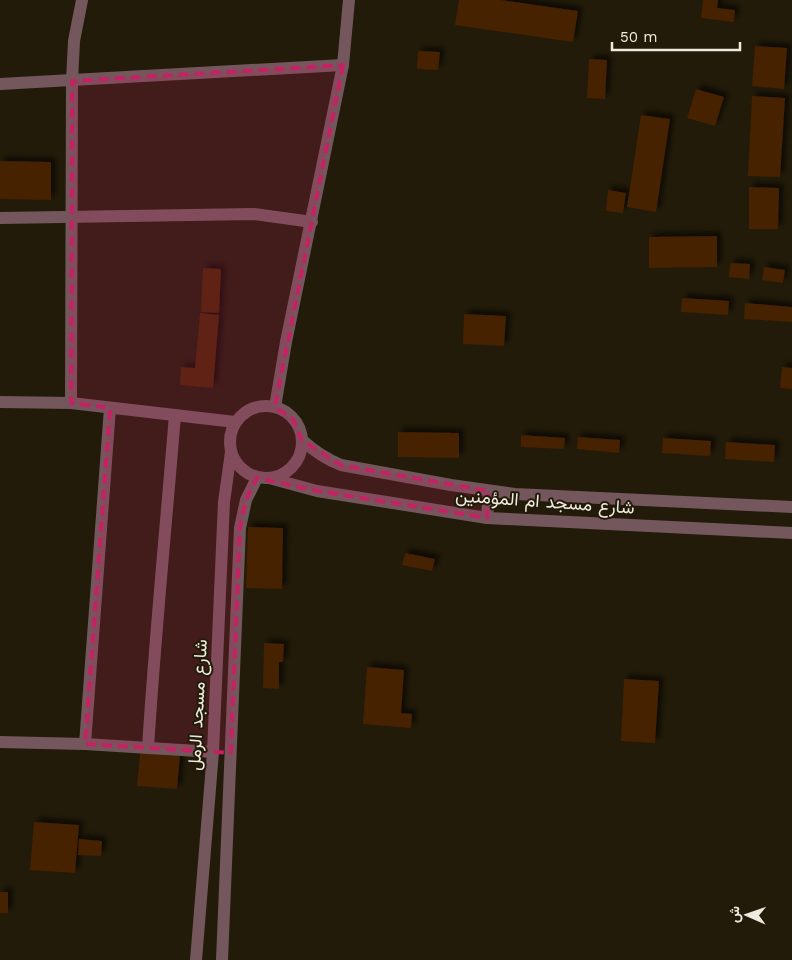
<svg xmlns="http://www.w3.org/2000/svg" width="792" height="960" viewBox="0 0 792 960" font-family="'Work Sans',Vazirmatn,sans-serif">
<defs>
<filter id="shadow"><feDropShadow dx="4.5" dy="-4.5" stdDeviation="2.5" flood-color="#0009"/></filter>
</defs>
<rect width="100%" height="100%" fill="#221b09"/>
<g fill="#462103" filter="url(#shadow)">
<polygon points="459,0 501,0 578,11 573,42 455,25"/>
<polygon points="703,0 718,0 717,8 735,10 734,22 701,18"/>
<polygon points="755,46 787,48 784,89 752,86"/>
<polygon points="418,51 440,52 438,70 417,69"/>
<polygon points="589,59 607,60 605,99 587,98"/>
<polygon points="696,89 724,97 715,126 687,118"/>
<polygon points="752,96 785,98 780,177 748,176"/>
<polygon points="641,115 670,119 656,212 627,207"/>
<polygon points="0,161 51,162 51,200 0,199"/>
<polygon points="749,187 779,188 778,229 749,229"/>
<polygon points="608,190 626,193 623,213 606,211"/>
<polygon points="717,236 717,267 649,268 649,237"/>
<polygon points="730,263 750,264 749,279 729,277"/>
<polygon points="764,267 785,270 783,283 762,280"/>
<polygon points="203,268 221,269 219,313 201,312"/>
<polygon points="682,298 729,301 728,315 681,312"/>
<polygon points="745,303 792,307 792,322 744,319"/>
<polygon points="200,313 219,315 213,388 180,385 181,367 195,368"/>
<polygon points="464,314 506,316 504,346 463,344"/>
<polygon points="782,367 792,368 792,389 780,388"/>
<polygon points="398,432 459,433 459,458 398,457"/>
<polygon points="521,435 565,438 564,449 521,447"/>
<polygon points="578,437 620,440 619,453 577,449"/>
<polygon points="663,438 711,441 710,456 662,453"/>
<polygon points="726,442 775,445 774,462 725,459"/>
<polygon points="248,527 283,528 282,589 246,588"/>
<polygon points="405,553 435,559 432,571 402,565"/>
<polygon points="264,643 284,644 283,662 279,662 279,689 263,688"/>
<polygon points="367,667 404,670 401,713 412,714 411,728 363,724"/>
<polygon points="624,679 659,681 655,743 621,741"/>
<polygon points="140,753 180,756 177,789 137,786"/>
<polygon points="34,822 79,825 75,873 30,870"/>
<polygon points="79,839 102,841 101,856 78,855"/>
<rect x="0" y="892" width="8" height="21"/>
</g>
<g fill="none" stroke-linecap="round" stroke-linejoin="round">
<g stroke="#74575c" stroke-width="12">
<polyline points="0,84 343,65"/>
<polyline points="0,218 254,214 312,222"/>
<polyline points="0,402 71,403 235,422"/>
<polyline points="71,403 72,81 74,41 82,0"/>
<polyline points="275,407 286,342 343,65 349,0"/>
<polyline points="0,742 85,744 213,752"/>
<polyline points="85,744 110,408"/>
<path d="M148 748C155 636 166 526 175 415"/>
</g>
<g stroke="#74575c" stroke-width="12">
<circle cx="266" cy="442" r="36"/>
<path d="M302 440C314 451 326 459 341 465L451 485 515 494 792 507"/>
<polyline points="269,478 317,491 487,518 792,533"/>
<polyline points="487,518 489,491"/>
<polyline points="196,960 213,752 224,502 231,452"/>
<polyline points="222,960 240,528 246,500 257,478"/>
</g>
</g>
<path fill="#c42262" fill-opacity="0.2" stroke="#c42262" stroke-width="4" stroke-dasharray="10 6" stroke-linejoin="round" d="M343 65 275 407 293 419 302 440 341 465 489 491 487 518 317 491 257 478 246 500 240 528 231 753 85 744 110 408 71 403 72 81Z"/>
<g text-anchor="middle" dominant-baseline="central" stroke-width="4" stroke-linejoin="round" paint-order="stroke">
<g font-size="18" fill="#efeade" stroke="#221b09">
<text transform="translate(545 501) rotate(4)">شارع مسجد ام المؤمنين</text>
<text transform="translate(197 705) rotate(-87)">شارع مسجد الرمل</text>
</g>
</g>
<g transform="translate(747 915) rotate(272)" stroke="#221b09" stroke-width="4" paint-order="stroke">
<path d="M0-4L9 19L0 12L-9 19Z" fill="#efeade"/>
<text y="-8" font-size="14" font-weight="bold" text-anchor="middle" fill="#efeade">ش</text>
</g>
<path d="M612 42v8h128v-8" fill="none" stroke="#efeade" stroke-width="2.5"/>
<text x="620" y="42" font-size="15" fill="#efeade" stroke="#221b09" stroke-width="4" paint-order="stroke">50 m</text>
</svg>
